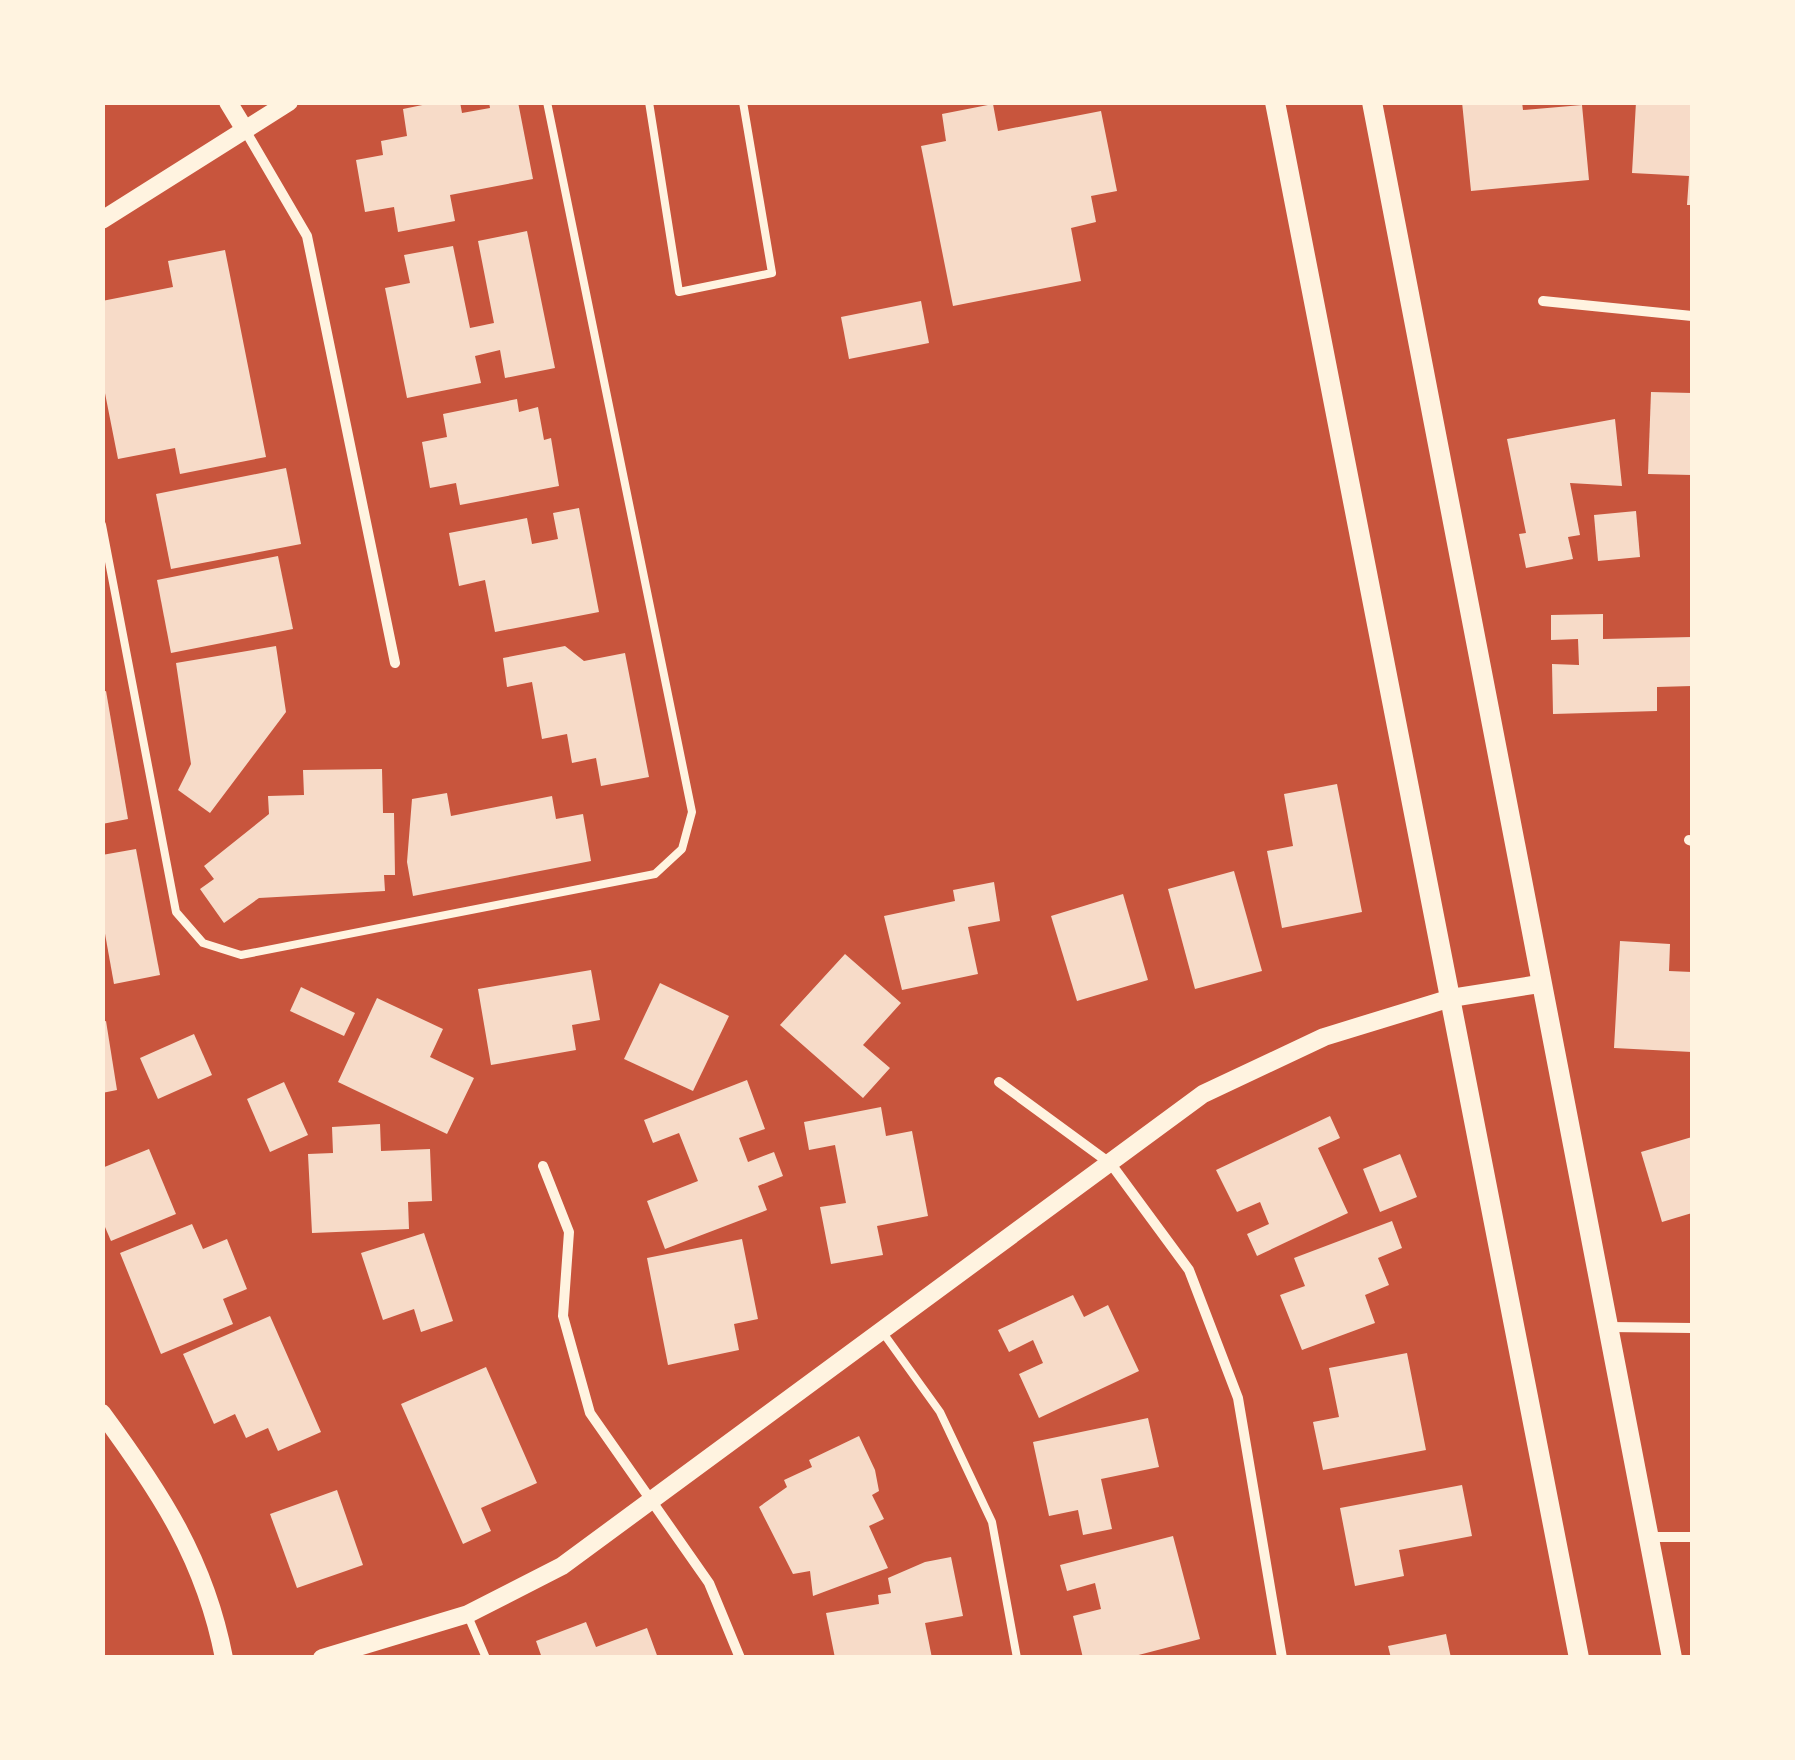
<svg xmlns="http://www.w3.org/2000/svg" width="1795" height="1760" viewBox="0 0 1795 1760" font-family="'Libre Baskerville',serif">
<rect width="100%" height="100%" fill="#c8553d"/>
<g fill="#f7dbc8">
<polygon points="437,102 460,102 462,113 490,108 489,102 518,102 533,179 450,195 455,221 398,232 394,207 365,212 356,160 383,155 381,141 407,136 403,109"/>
<polygon points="1462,102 1522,102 1523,110 1582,105 1589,180 1471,191"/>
<polygon points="1636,102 1692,102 1692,205 1687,205 1689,176 1632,173"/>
<polygon points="993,104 998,131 1101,111 1117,191 1091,196 1096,222 1071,228 1081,281 953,306 921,146 946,141 942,114"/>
<polygon points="527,231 555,368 505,378 500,350 475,356 481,383 407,398 385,288 410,283 404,255 453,246 470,328 494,323 478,241"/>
<polygon points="225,250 266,457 180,474 175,448 118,459 102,378 102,301 173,287 168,261"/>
<polygon points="921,301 929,343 849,359 841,317"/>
<polygon points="1651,392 1692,393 1692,475 1648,474"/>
<polygon points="517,399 519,412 538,407 544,440 551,438 559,486 460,505 456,483 430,488 422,442 447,437 443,414"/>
<polygon points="1615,419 1622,486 1570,483 1580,535 1568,537 1573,559 1526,568 1519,534 1526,533 1507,439"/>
<polygon points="286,468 301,544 171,569 156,494"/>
<polygon points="579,508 599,612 495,632 485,580 459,586 449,533 527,518 532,544 558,539 553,513"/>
<polygon points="1636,511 1640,557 1598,561 1594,515"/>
<polygon points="278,556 293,629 171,653 157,580"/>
<polygon points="1603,614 1603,639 1692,637 1692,686 1657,687 1657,711 1553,714 1552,664 1579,665 1578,639 1551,640 1551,615"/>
<polygon points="276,646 286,712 210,813 178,790 191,764 176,663"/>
<polygon points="565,646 584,661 625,653 649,777 601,786 596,758 572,763 567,734 542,739 532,682 507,687 503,658"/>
<polygon points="106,691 128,819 102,824 102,692"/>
<polygon points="382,769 383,813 394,813 395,875 384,875 385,891 259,898 224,923 200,889 214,879 204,866 269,814 268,796 304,795 303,770"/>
<polygon points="1337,784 1362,912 1282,928 1267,851 1293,846 1284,794"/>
<polygon points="447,793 451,816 552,796 556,819 583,814 591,861 413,896 407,862 412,799"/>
<polygon points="136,849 160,975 114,984 102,917 102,855"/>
<polygon points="1234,871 1262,971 1195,989 1168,889"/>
<polygon points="994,882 1000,921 968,927 978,974 902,990 884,916 955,901 953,890"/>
<polygon points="1123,894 1148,980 1077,1001 1051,916"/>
<polygon points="1620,941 1670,944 1669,971 1692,972 1692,1052 1614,1048"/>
<polygon points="845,954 901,1003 863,1045 890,1068 863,1098 780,1025"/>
<polygon points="591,970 600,1020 572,1025 576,1050 491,1065 478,989"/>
<polygon points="660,983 729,1016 693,1091 624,1059"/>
<polygon points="301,987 355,1013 344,1036 290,1011"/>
<polygon points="377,998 443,1029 430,1057 474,1078 447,1134 338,1082"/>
<polygon points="106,1021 117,1090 102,1093 102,1022"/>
<polygon points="194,1034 212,1075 158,1099 140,1058"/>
<polygon points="747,1080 765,1129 739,1138 748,1162 774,1152 783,1176 758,1186 767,1210 665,1249 647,1201 698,1181 679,1133 653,1143 644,1120"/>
<polygon points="284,1082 308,1135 270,1152 247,1099"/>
<polygon points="881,1107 886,1136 912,1131 928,1216 877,1226 883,1255 831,1264 820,1207 846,1203 835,1145 809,1150 804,1122"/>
<polygon points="1330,1116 1340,1138 1318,1148 1348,1213 1257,1256 1247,1234 1269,1224 1260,1202 1237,1212 1216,1170"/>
<polygon points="380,1124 381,1151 430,1149 432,1201 408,1202 409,1229 312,1233 308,1154 333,1153 332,1127"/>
<polygon points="1692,1137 1692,1213 1662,1222 1641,1152"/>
<polygon points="149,1149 176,1214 111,1241 102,1220 102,1168"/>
<polygon points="1400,1154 1417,1197 1380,1212 1363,1169"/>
<polygon points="1392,1221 1402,1248 1378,1258 1389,1285 1365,1295 1375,1323 1302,1350 1280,1295 1305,1286 1294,1258"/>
<polygon points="192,1224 203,1249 227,1239 247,1289 223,1299 233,1324 161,1354 120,1253"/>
<polygon points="424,1233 453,1321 421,1332 414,1309 383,1320 361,1253"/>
<polygon points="742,1239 758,1319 734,1324 739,1350 668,1365 647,1258"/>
<polygon points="1073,1295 1084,1317 1108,1305 1139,1371 1039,1418 1019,1374 1043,1363 1033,1340 1009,1352 998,1330"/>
<polygon points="270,1316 321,1432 278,1451 268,1428 246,1438 235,1414 214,1424 183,1354"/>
<polygon points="1407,1353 1426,1450 1323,1470 1313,1422 1339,1417 1329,1368"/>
<polygon points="486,1367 537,1483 481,1508 491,1531 463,1544 401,1404"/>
<polygon points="1148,1418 1159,1467 1101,1479 1112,1529 1083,1535 1078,1510 1049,1516 1033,1442"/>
<polygon points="859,1436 875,1470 879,1491 872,1495 884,1519 869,1526 888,1568 813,1596 810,1571 793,1574 759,1507 787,1487 784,1480 812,1467 809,1460"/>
<polygon points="1462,1485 1472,1536 1399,1550 1404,1576 1355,1586 1340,1508"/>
<polygon points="337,1490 363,1565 297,1588 270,1514"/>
<polygon points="1173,1536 1200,1639 1127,1658 1083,1658 1073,1616 1101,1609 1095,1583 1067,1591 1060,1565"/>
<polygon points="951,1557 963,1616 925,1623 932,1658 835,1658 826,1613 879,1604 878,1595 891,1593 888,1578 925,1562"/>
<polygon points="586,1622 596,1647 647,1628 658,1658 542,1658 536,1641"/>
<polygon points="1446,1634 1451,1658 1391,1658 1388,1646"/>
</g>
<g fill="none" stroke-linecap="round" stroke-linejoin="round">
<g stroke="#fff3e0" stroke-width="8">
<polyline points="649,102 679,292 772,273 743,102"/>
<polyline points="102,525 176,912 203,943 241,955 655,874 682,849 692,812 547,102"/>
<polyline points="881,1330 940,1412 992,1522 1017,1658"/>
<polyline points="468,1616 486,1658"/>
</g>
<g stroke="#fff3e0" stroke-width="10">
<polyline points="245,130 307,236 395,663"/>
<polyline points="1543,301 1692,316"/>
<polyline points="1689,840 1692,841"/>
<polyline points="999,1082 1111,1164 1189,1270 1238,1398 1282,1658"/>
<polyline points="543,1166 569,1232 563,1316 590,1413 709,1583 740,1658"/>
<polyline points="1609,1327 1692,1328"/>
<polyline points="1649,1537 1692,1537"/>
</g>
<g stroke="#fff3e0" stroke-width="18">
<polyline points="228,102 245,130"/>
<polyline points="102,220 289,102"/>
<path d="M102 1413C161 1493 205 1560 224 1658"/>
<polyline points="322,1658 468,1614 562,1566 1203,1094 1324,1037 1451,998 1539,984"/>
</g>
<g stroke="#fff3e0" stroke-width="20">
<polyline points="1275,102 1579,1658"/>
<polyline points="1372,102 1672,1658"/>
</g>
</g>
<rect width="1795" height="1760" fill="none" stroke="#fff3e0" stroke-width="210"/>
</svg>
